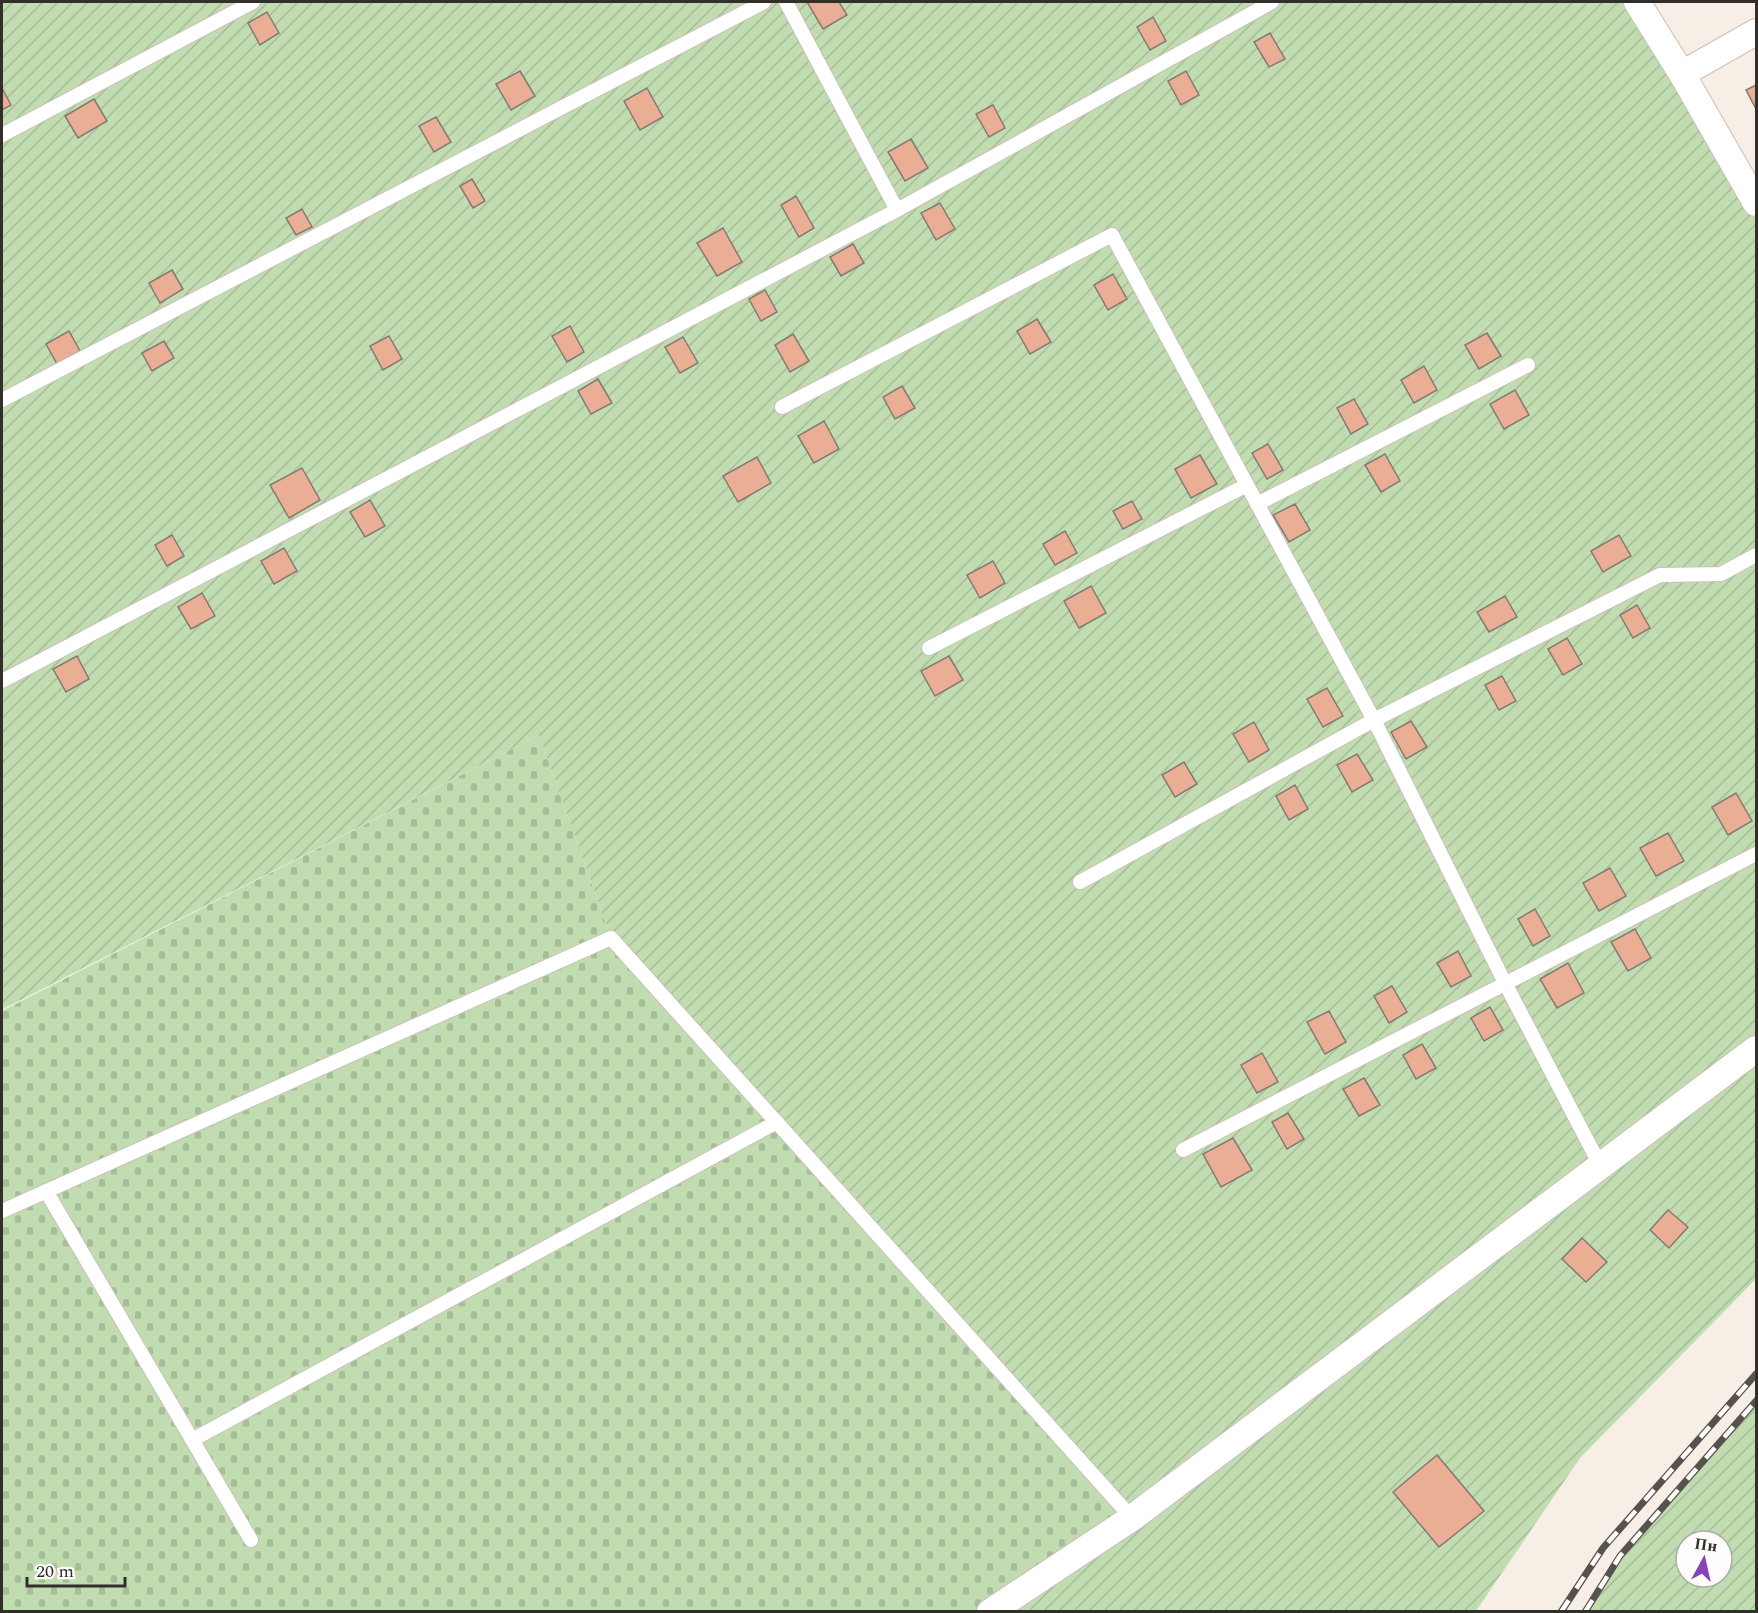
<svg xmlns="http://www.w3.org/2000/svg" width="1758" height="1613" viewBox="0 0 1758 1613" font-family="Spectral,serif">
<defs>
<pattern id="cemetery-stones" width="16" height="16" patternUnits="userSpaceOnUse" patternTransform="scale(1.5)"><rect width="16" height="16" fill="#c0dcb0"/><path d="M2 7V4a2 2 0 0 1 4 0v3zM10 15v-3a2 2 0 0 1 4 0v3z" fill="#a5bd98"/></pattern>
<pattern id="garden-furrows" width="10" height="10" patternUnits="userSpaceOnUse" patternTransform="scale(1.5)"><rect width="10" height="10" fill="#c0dcb0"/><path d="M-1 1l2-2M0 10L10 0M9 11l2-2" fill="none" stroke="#a5bd98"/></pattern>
</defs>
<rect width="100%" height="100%" fill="#f7efe6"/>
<polygon fill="url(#cemetery-stones)" points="539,735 611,938 1132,1518 990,1611 2,1612 2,1011"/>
<g fill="url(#garden-furrows)" fill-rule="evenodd">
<polygon points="2,2 1637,2 1756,203 1756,1279 1580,1458 1476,1611 990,1611 1131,1518 611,938 539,735 3,1009 2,1008"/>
<path d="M1756 1401V1611H1585L1620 1556ZM1686 1541H1722V1577H1686Z"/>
</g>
<g fill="#e9ae93" stroke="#847a75" stroke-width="1.5">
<polygon points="807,2 839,2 847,15 823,29"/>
<polygon points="267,12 279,33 260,45 248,23"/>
<polygon points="1153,17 1166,41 1150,50 1137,27"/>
<polygon points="1270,33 1285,59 1269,67 1254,42"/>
<polygon points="520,71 535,96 511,110 496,84"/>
<polygon points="1186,71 1199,95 1181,105 1168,81"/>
<polygon points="1756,85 1756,109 1746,90"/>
<polygon points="2,88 11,105 2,110"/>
<polygon points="647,88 663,117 640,130 624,101"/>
<polygon points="94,99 107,121 78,138 65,116"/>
<polygon points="993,105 1005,128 989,137 976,114"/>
<polygon points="436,117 451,142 434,152 419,126"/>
<polygon points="911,139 928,168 905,181 888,152"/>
<polygon points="472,179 485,201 473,208 460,186"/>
<polygon points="796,196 814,228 799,237 781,205"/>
<polygon points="940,203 955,229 936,240 921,213"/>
<polygon points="302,209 312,227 296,235 286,218"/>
<polygon points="723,228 742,262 717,276 697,243"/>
<polygon points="853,244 864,263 841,276 830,257"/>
<polygon points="172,270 183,289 160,303 149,283"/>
<polygon points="1113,274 1127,299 1108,310 1094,285"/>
<polygon points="765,290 777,312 761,321 749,299"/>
<polygon points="1037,319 1051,342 1030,354 1017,331"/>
<polygon points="570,326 584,352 567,362 552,336"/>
<polygon points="69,331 80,351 57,364 46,344"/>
<polygon points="1487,333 1501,356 1479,369 1465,345"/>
<polygon points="793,334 809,361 790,372 775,345"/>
<polygon points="389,336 402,359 383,370 370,346"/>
<polygon points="683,337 698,363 680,373 665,347"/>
<polygon points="164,341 174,358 152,371 142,353"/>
<polygon points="1424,366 1437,390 1414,403 1401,380"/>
<polygon points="598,379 612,403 591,414 578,391"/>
<polygon points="902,386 915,408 895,419 883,397"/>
<polygon points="1515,390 1529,415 1504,429 1490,404"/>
<polygon points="1354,399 1368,424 1351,434 1337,408"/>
<polygon points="824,421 839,449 814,463 798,436"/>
<polygon points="1268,444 1283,470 1267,479 1252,453"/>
<polygon points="1385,454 1400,481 1381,492 1365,465"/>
<polygon points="1200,455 1217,484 1191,498 1175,469"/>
<polygon points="757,457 771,483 738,502 723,476"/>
<polygon points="302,468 320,500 289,518 270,485"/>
<polygon points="370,500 385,526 365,537 350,512"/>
<polygon points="1132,501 1142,519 1123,529 1113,511"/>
<polygon points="1295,504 1310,530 1289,542 1273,515"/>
<polygon points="1065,531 1077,553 1055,565 1043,544"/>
<polygon points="172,535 184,556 167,566 155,545"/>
<polygon points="1619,535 1631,556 1603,572 1591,551"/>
<polygon points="284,548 297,571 274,584 261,561"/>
<polygon points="993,561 1005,583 980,598 967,575"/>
<polygon points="1091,586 1106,613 1079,628 1064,601"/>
<polygon points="202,593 215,616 191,629 178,607"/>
<polygon points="1505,596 1517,617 1489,632 1477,612"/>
<polygon points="1637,605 1650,628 1633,638 1620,615"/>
<polygon points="1567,638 1582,664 1563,675 1548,649"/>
<polygon points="77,656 89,679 66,692 53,669"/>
<polygon points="949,656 963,680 935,696 921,671"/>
<polygon points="1502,676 1516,701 1499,710 1485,685"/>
<polygon points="1327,688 1343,716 1323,727 1307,699"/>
<polygon points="1411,721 1427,747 1406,759 1391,732"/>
<polygon points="1254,722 1269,750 1249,762 1233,734"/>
<polygon points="1357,754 1373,780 1352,792 1337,765"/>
<polygon points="1184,762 1197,784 1175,797 1162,775"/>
<polygon points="1295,785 1308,809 1289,820 1276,796"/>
<polygon points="1736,793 1752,821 1728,835 1712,807"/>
<polygon points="1668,833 1684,861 1656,876 1640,848"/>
<polygon points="1610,868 1626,896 1599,911 1583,883"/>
<polygon points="1535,909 1550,936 1533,946 1518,919"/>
<polygon points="1635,929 1651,958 1628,971 1611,942"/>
<polygon points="1458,951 1471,976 1451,987 1437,963"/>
<polygon points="1568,963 1584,993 1557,1008 1540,979"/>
<polygon points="1392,986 1407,1012 1389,1023 1374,996"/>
<polygon points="1490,1007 1503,1030 1484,1041 1471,1018"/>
<polygon points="1329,1011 1346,1042 1325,1054 1307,1022"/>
<polygon points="1422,1044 1436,1068 1416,1079 1403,1055"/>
<polygon points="1262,1053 1278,1082 1257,1093 1241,1065"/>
<polygon points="1364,1078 1380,1105 1359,1116 1343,1089"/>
<polygon points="1288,1113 1304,1139 1287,1149 1272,1122"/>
<polygon points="1233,1138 1252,1170 1221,1187 1203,1154"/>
<polygon points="1668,1210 1688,1227 1669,1248 1650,1230"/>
<polygon points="1582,1238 1607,1262 1586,1282 1562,1259"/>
<polygon points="1437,1455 1484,1511 1439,1547 1393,1492"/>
</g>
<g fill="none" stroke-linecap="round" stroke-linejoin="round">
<defs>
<g id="service">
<polyline points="2,135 253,2"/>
<polyline points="897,210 1272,2"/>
<polyline points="2,400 764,2"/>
<polyline points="782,407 1112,235 1374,720 1505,983 1600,1165"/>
<polyline points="1257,504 1528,365"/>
<polyline points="929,648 1247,485"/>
<polyline points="2,681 897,210 786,2"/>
<polyline points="1080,882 1374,720 1660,575 1721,574 1756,555"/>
<polyline points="1183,1150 1756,854"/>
<polyline points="46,1191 251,1540"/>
<polyline points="2,1211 611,938 1132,1518"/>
<polyline points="192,1440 777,1122"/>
</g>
<g id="minor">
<polyline points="1637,2 1682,74 1756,203"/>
<polyline points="1682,74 1756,32"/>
<polyline points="990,1612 1132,1518 1756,1049"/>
</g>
</defs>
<use href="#service" stroke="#c9c1b8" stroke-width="16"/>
<use href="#minor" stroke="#c9c1b8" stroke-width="28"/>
<use href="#service" stroke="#fff" stroke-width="14"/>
<use href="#minor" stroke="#fff" stroke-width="26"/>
<defs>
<g id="rail">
<polyline points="1561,1612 1603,1548 1756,1374"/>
<polyline points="1585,1612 1620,1556 1756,1401"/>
</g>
</defs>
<use href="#rail" stroke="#56524d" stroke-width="7"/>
<use href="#rail" stroke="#fffdfc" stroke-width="4.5" stroke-dasharray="14" stroke-linecap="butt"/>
</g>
<rect width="1758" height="1613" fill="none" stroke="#322f2b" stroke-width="6"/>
<g transform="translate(1704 1559) rotate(8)"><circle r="28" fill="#fffdfc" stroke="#adaba8" stroke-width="1.5"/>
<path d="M0-4.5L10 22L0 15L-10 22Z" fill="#8743b7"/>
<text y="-9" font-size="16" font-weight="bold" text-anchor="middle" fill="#322f2b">Пн</text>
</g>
<path d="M27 1577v9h98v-9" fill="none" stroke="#322f2b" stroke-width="3"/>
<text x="36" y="1577" font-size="18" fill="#322f2b" stroke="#fffdfc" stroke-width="4.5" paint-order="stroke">20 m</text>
</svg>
